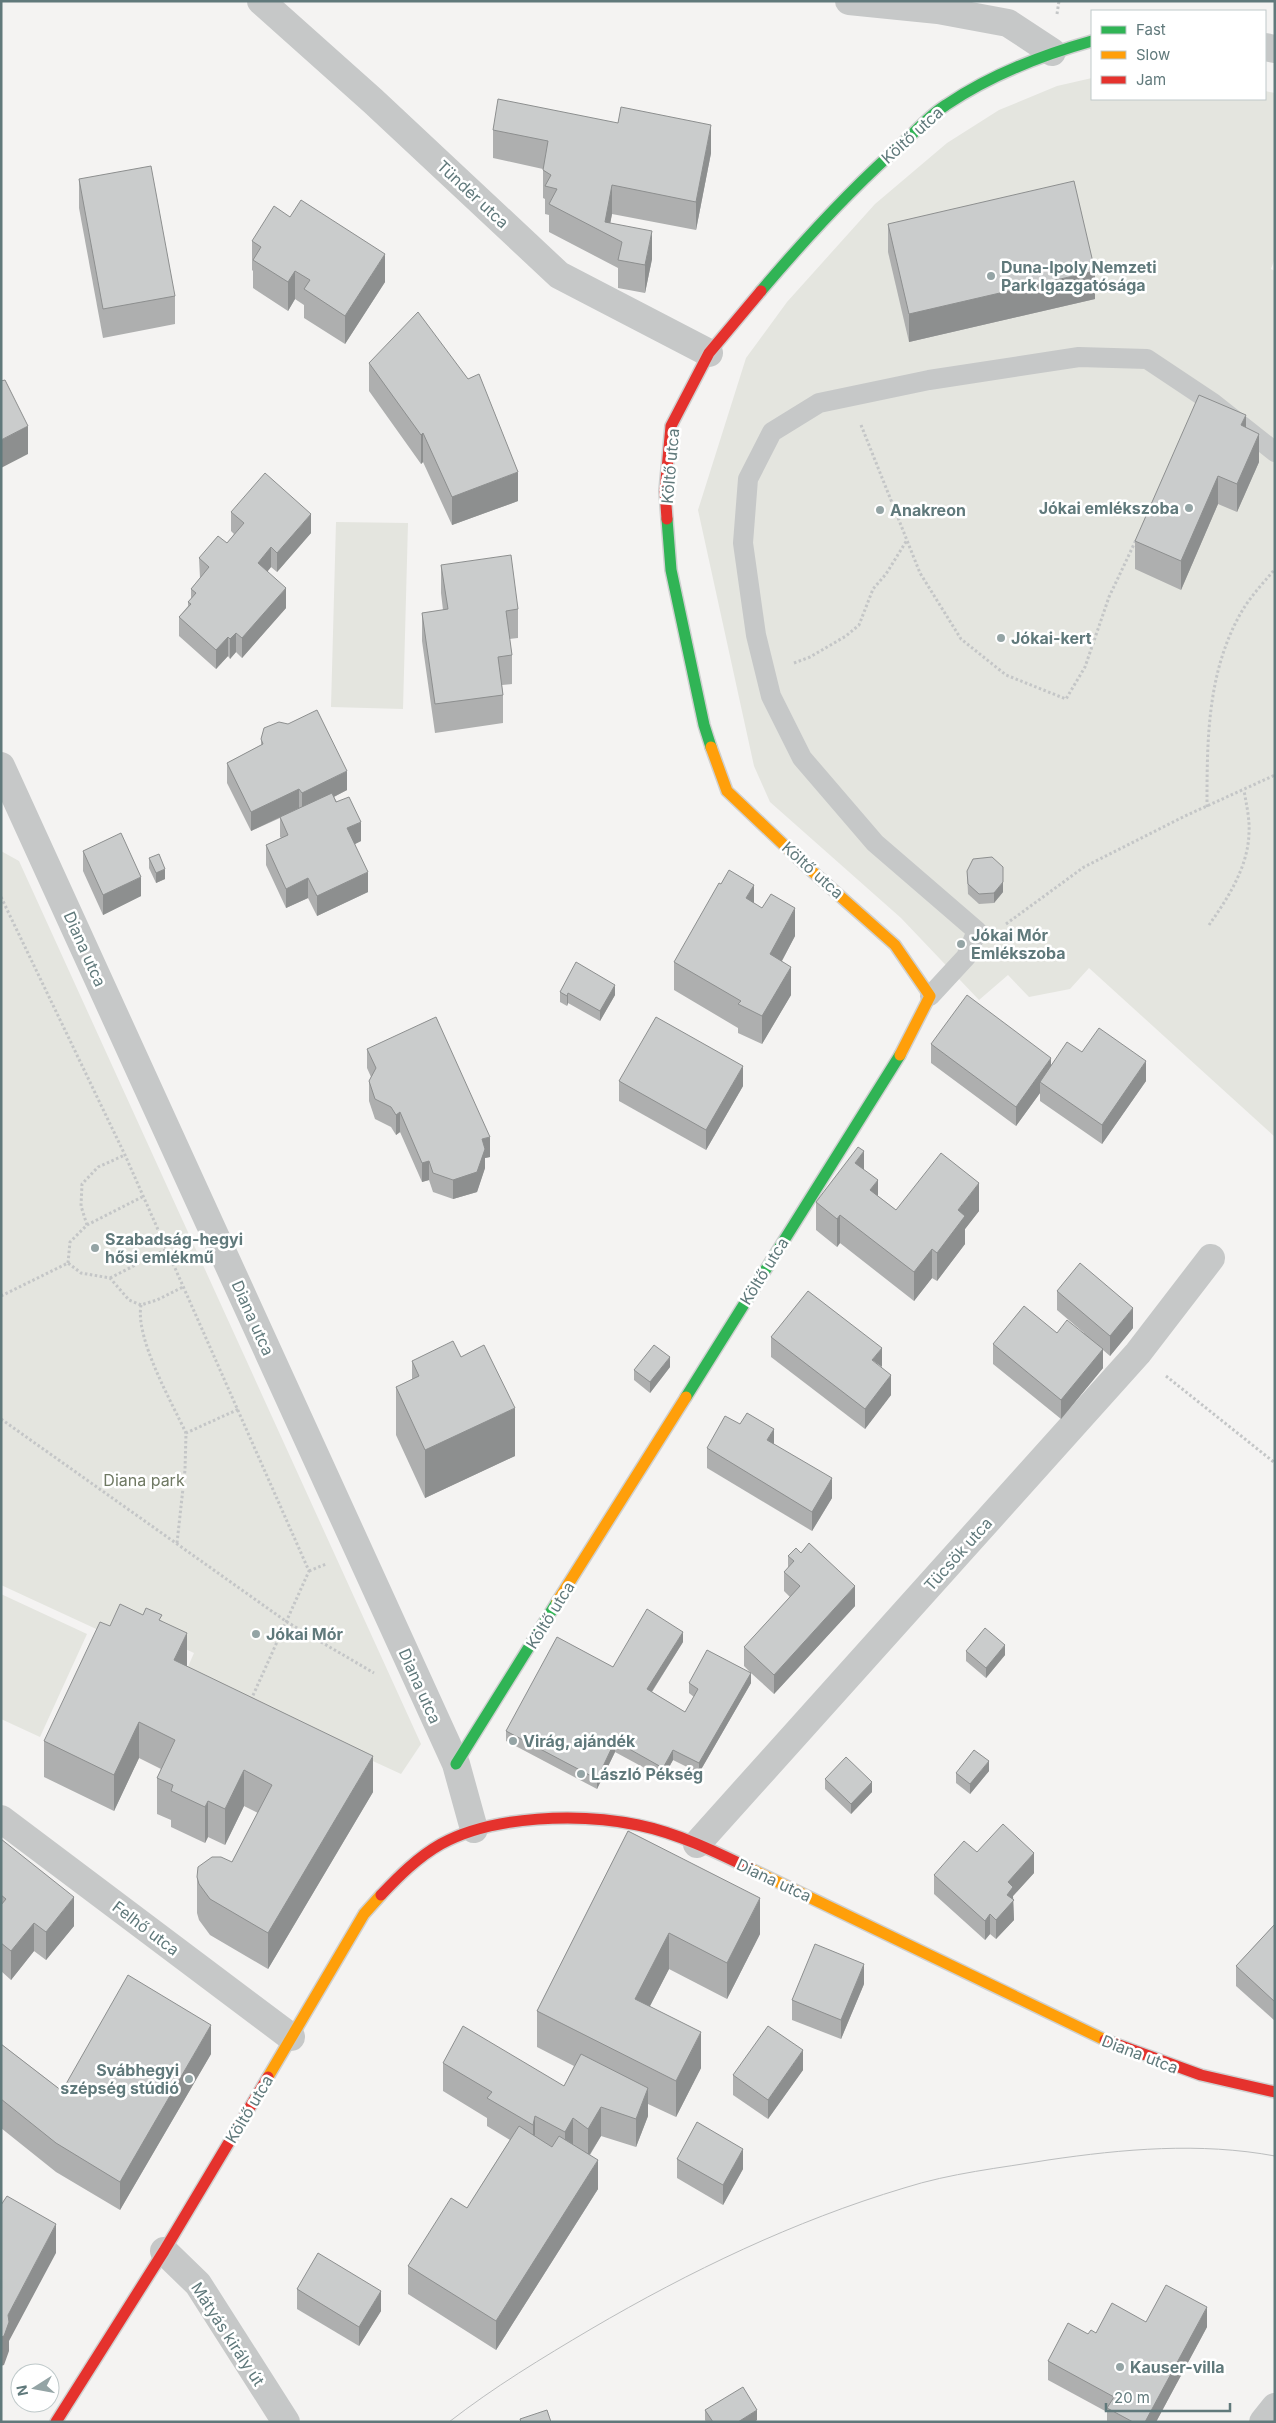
<svg xmlns="http://www.w3.org/2000/svg" width="1276" height="2423" viewBox="0 0 1276 2423" font-family="Inter,sans-serif">
<rect width="100%" height="100%" fill="#f4f3f2"/>
<g fill="#e4e5df">
<polygon points="1092,78 1092,99 1265,99 1265,91 1275,93 1275,258 1271,269 1275,271 1275,1137 1089,968 1070,989 1029,997 1008,975 979,1000 901,918 770,802 754,766 698,510 746,358 787,302 875,204 947,143 999,110 1057,86"/>
<polygon points="336,522 408,523 403,709 331,707"/>
<polygon points="1,851 19,861 421,1744 401,1774 249,1704 187,1669 194,1653 129,1623 120,1640 1,1585"/>
<polygon points="1,1594 87,1634 40,1737 1,1719"/>
</g>
<g fill="none" stroke-linecap="round" stroke-linejoin="round">
<defs>
<g id="fast">
<path d="M761 291C805 239 852 188 903 143 917 130 930 115 946 105 989 76 1042 55 1092 41"/>
<polyline points="667,519 671,570 704,725 711,747"/>
<polyline points="686,1397 900,1055"/>
<polyline points="456,1764 557,1602"/>
</g>
<g id="slow">
<polyline points="711,747 727,791 805,865 895,945 930,996 900,1055"/>
<polyline points="557,1602 686,1397"/>
<polyline points="751,1869 1105,2040"/>
<polyline points="268,2077 364,1914 381,1895"/>
</g>
<g id="jam">
<polyline points="667,519 665,491 671,426 709,353 761,291"/>
<path d="M381 1895C399 1876 418 1857 441 1844 494 1815 580 1813 638 1825 677 1833 714 1851 751 1869"/>
<polyline points="1105,2040 1201,2075 1275,2092"/>
<polyline points="56,2422 164,2251 268,2077"/>
</g>
</defs>
<use href="#fast" stroke="#cfd0d0" stroke-width="14"/>
<use href="#slow" stroke="#cfd0d0" stroke-width="14"/>
<use href="#jam" stroke="#cfd0d0" stroke-width="14"/>
<g stroke="#c4c6c7" stroke-width="3" stroke-dasharray="2.5 2.5" stroke-linecap="butt">
<polyline points="1057,14 1059,1"/>
<polyline points="861,425 920,573 961,639 1006,675 1066,699 1085,667 1109,597 1136,540"/>
<polyline points="794,663 810,657 846,636 859,625 873,589 886,574 907,540"/>
<path d="M1207 807C1207 740 1207 671 1242 611 1251 596 1264 582 1275 569"/>
<polyline points="1,897 125,1155 309,1571 250,1702"/>
<polyline points="1006,924 1084,867 1185,816 1275,775"/>
<path d="M1209 925C1228 898 1248 867 1249 833 1250 819 1246 803 1244 790"/>
<polyline points="87,1225 81,1206 82,1184 98,1167 125,1155"/>
<polyline points="68,1263 70,1242 87,1225 142,1197"/>
<polyline points="110,1278 167,1249"/>
<polyline points="1,1296 68,1263 81,1273 110,1278 129,1300 141,1305 157,1300 183,1287"/>
<path d="M141 1305C135 1338 171 1401 186 1433"/>
<polyline points="1166,1376 1275,1463"/>
<polyline points="1,1419 287,1622 374,1673"/>
<polyline points="177,1543 185,1470 186,1433 239,1409"/>
<polyline points="309,1571 326,1564"/>
</g>
<polyline stroke="#c6c8c8" stroke-width="20" points="930,996 966,957 977,931 875,843 802,758 771,696 756,635 743,543 748,479 772,432 819,403 929,380 1079,357 1147,359 1213,403 1275,452"/>
<g stroke="#c6c8c8" stroke-width="28">
<polyline points="261,1 373,101 559,275 709,353"/>
<polyline points="849,1 938,10 1008,23 1052,52"/>
<polyline points="1265,47 1275,49"/>
<polyline points="1,766 456,1764 474,1829"/>
<polyline points="1,1819 291,2037"/>
<polyline points="697,1844 1138,1353 1211,1258"/>
<polyline points="164,2251 198,2284 286,2422"/>
<polyline points="1263,2422 1275,2407"/>
</g>
<use href="#fast" stroke="#30b455" stroke-width="11"/>
<use href="#slow" stroke="#ff9f0a" stroke-width="11"/>
<use href="#jam" stroke="#e5322d" stroke-width="11"/>
<path stroke="#bbbdbe" stroke-width="1" d="M449 2422C494 2387 542 2358 591 2329 690 2271 794 2221 904 2188 951 2173 1000 2168 1048 2160 1123 2149 1200 2142 1275 2156"/>
</g>
<g fill="#aeafaf">
<polygon points="493,130 711,153 696,230 612,214 610,223 652,259 645,293 618,288 618,268 549,232 549,215 545,214 545,199 543,198 543,169 493,158"/>
<polygon points="79,179 175,296 175,324 103,338 79,208"/>
<polygon points="888,224 1095,299 909,342 888,252"/>
<polygon points="252,241 385,282 345,344 304,318 304,305 295,299 288,311 253,288 253,271 252,270"/>
<polygon points="369,363 518,501 452,525 423,462 421,464 369,391"/>
<polygon points="1246,428 1259,462 1237,512 1218,504 1181,590 1135,569 1135,541"/>
<polygon points="231,512 311,533 277,572 271,567 267,572 286,608 242,658 236,652 230,659 228,656 216,669 179,636 179,617 188,606 188,602 191,599 191,589 200,578 199,558 227,543 234,534 231,531"/>
<polygon points="441,565 518,609 518,638 509,639 512,655 512,684 502,685 503,695 503,723 435,733 422,641 422,613 443,610 441,593"/>
<polygon points="261,739 347,790 334,797 361,841 355,844 368,892 317,916 308,898 286,908 266,865 266,845 281,838 280,837 280,818 251,831 227,783 227,763 261,745"/>
<polygon points="83,851 141,896 103,915 83,871"/>
<polygon points="149,858 165,879 156,883 149,868"/>
<polygon points="967,871 1003,892 994,903 979,904 968,894"/>
<polygon points="754,903 795,936 782,961 791,995 762,1044 738,1033 738,1028 674,990 674,962"/>
<polygon points="560,992 615,995 600,1021 568,1003 567,1006 560,1002"/>
<polygon points="931,1044 1051,1065 1082,1052 1146,1081 1102,1144 1040,1101 1040,1093 1016,1126 931,1063"/>
<polygon points="367,1049 490,1157 485,1158 485,1168 477,1192 453,1199 433,1192 429,1180 422,1182 400,1132 396,1135 391,1127 375,1119 369,1101 369,1081 371,1077 367,1068"/>
<polygon points="619,1081 743,1086 706,1150 619,1101"/>
<polygon points="864,1170 878,1196 896,1210 979,1211 965,1229 965,1244 937,1281 932,1278 914,1301 840,1243 837,1247 816,1230 816,1202"/>
<polygon points="1057,1291 1133,1328 1110,1356 1103,1350 1103,1368 1061,1419 993,1364 993,1344 1057,1333 1084,1333 1057,1310"/>
<polygon points="771,1337 882,1368 891,1395 865,1429 771,1357"/>
<polygon points="461,1357 515,1456 425,1498 396,1435 396,1387 412,1380 412,1361"/>
<polygon points="670,1367 650,1393 634,1380 634,1370"/>
<polygon points="774,1444 832,1498 812,1531 707,1468 707,1448"/>
<polygon points="788,1556 855,1606 774,1694 751,1673 751,1683 699,1773 673,1760 663,1778 615,1752 597,1789 506,1741 506,1731 613,1667 683,1642 652,1692 685,1712 694,1697 689,1693 689,1683 750,1672 744,1666 744,1647 790,1597 784,1591 784,1572 788,1568"/>
<polygon points="143,1615 162,1621 187,1667 373,1792 268,1969 210,1935 199,1920 197,1913 197,1877 232,1862 258,1813 244,1806 225,1845 208,1837 205,1843 171,1827 171,1820 157,1814 157,1778 161,1769 139,1758 114,1811 44,1777 44,1741 110,1626"/>
<polygon points="966,1651 1005,1655 986,1678 966,1661"/>
<polygon points="989,1771 970,1794 956,1783 956,1773"/>
<polygon points="825,1779 872,1792 851,1814 825,1789"/>
<polygon points="628,1831 760,1934 727,1999 669,1969 650,2006 701,2068 676,2117 648,2104 648,2116 636,2147 601,2136 590,2155 598,2189 496,2350 408,2294 408,2266 467,2208 510,2140 487,2126 487,2118 443,2091 443,2063 564,2086 574,2066 537,2047 537,2011"/>
<polygon points="1,1839 74,1926 46,1960 34,1951 11,1980 1,1971"/>
<polygon points="977,1852 1034,1873 1013,1896 1014,1920 996,1939 990,1934 985,1940 934,1894 934,1875"/>
<polygon points="1275,1924 1275,2021 1236,1986 1236,1966"/>
<polygon points="864,1984 841,2039 792,2020 792,2000"/>
<polygon points="1,2044 62,2091 211,2054 120,2210 56,2172 1,2128"/>
<polygon points="803,2070 768,2119 733,2095 733,2075"/>
<polygon points="677,2159 743,2169 723,2205 677,2178"/>
<polygon points="297,2289 381,2311 359,2346 297,2309"/>
<polygon points="1146,2322 1207,2327 1156,2422 1107,2422 1107,2412 1048,2380 1048,2361 1088,2334"/>
<polygon points="705,2410 757,2420 754,2422 706,2422 705,2420"/>
</g>
<g fill="#8d8f8f">
<polygon points="711,125 711,153 696,230 696,202"/>
<polygon points="612,185 612,214 608,235 605,222"/>
<polygon points="652,231 652,259 645,293 645,265"/>
<polygon points="385,254 385,282 345,344 345,316"/>
<polygon points="295,271 295,299 288,311 288,282"/>
<polygon points="1095,271 1095,299 909,342 909,314"/>
<polygon points="1246,415 1246,443 1241,425"/>
<polygon points="28,426 28,454 1,468 1,440"/>
<polygon points="423,433 423,462 421,464 421,435"/>
<polygon points="1259,434 1259,462 1237,512 1237,484"/>
<polygon points="518,472 518,501 452,525 452,497"/>
<polygon points="1218,476 1218,504 1181,590 1181,561"/>
<polygon points="311,514 311,533 277,572 277,553"/>
<polygon points="271,547 271,567 258,583 258,563"/>
<polygon points="286,588 286,608 242,658 242,638"/>
<polygon points="236,633 236,652 230,659 230,639"/>
<polygon points="228,637 228,656 216,669 216,650"/>
<polygon points="347,771 347,790 302,813 302,793"/>
<polygon points="299,789 299,808 251,831 251,812"/>
<polygon points="361,822 361,841 347,848 347,828"/>
<polygon points="165,869 165,879 156,883 156,873"/>
<polygon points="368,872 368,892 317,916 317,896"/>
<polygon points="141,877 141,896 103,915 103,895"/>
<polygon points="308,878 308,898 286,908 286,889"/>
<polygon points="1003,882 1003,892 994,903 994,893"/>
<polygon points="754,885 754,913 746,898"/>
<polygon points="795,908 795,936 770,983 770,954"/>
<polygon points="791,967 791,995 762,1044 762,1016"/>
<polygon points="615,985 615,995 600,1021 600,1011"/>
<polygon points="568,993 568,1003 567,1006 567,996"/>
<polygon points="1051,1058 1051,1078 1040,1082 1040,1093 1016,1126 1016,1107"/>
<polygon points="1146,1061 1146,1081 1102,1144 1102,1125"/>
<polygon points="743,1066 743,1086 706,1150 706,1130"/>
<polygon points="400,1112 400,1132 396,1135 396,1115"/>
<polygon points="490,1137 490,1157 485,1158 485,1168 477,1192 453,1199 453,1180 482,1139"/>
<polygon points="864,1151 864,1180 855,1163"/>
<polygon points="429,1161 429,1180 422,1182 422,1163"/>
<polygon points="878,1180 878,1209 870,1190"/>
<polygon points="979,1183 979,1211 965,1229 965,1244 937,1281 937,1253 958,1210"/>
<polygon points="840,1215 840,1243 837,1247 837,1219"/>
<polygon points="932,1249 932,1278 914,1301 914,1272"/>
<polygon points="1133,1308 1133,1328 1110,1356 1110,1336"/>
<polygon points="882,1348 882,1367 872,1360"/>
<polygon points="1103,1349 1103,1368 1061,1419 1061,1400"/>
<polygon points="670,1357 670,1367 650,1393 650,1382"/>
<polygon points="891,1375 891,1395 865,1429 865,1409"/>
<polygon points="515,1408 515,1456 425,1498 425,1450"/>
<polygon points="774,1429 774,1448 767,1440"/>
<polygon points="832,1478 832,1498 812,1531 812,1512"/>
<polygon points="855,1586 855,1606 774,1694 774,1675"/>
<polygon points="683,1632 683,1642 647,1699 647,1689"/>
<polygon points="187,1633 187,1669 174,1660"/>
<polygon points="1005,1645 1005,1655 986,1678 986,1668"/>
<polygon points="751,1673 751,1683 699,1773 699,1763"/>
<polygon points="139,1722 139,1758 114,1811 114,1775"/>
<polygon points="615,1741 615,1752 597,1789 597,1779"/>
<polygon points="673,1750 673,1760 663,1778 663,1768"/>
<polygon points="373,1756 373,1792 268,1969 268,1933"/>
<polygon points="989,1761 989,1771 970,1794 970,1784"/>
<polygon points="244,1770 244,1806 225,1845 225,1809"/>
<polygon points="872,1782 872,1792 851,1814 851,1804"/>
<polygon points="208,1801 208,1837 205,1843 205,1807"/>
<polygon points="1034,1853 1034,1873 1013,1896 1014,1920 996,1939 996,1920 1007,1895 1008,1882"/>
<polygon points="74,1897 74,1926 46,1960 46,1932"/>
<polygon points="760,1898 760,1934 727,1999 727,1963"/>
<polygon points="990,1914 990,1934 985,1940 985,1921"/>
<polygon points="34,1923 34,1951 11,1980 11,1951"/>
<polygon points="669,1933 669,1969 635,2035 635,1999"/>
<polygon points="864,1964 864,1984 841,2039 841,2020"/>
<polygon points="211,2025 211,2054 120,2210 120,2182"/>
<polygon points="701,2032 701,2068 676,2117 676,2081"/>
<polygon points="803,2050 803,2070 768,2119 768,2100"/>
<polygon points="648,2088 648,2116 636,2147 636,2119"/>
<polygon points="601,2107 601,2136 588,2157 588,2129"/>
<polygon points="535,2116 535,2145 533,2153 533,2125"/>
<polygon points="573,2118 573,2147 565,2160 565,2132"/>
<polygon points="743,2149 743,2169 723,2205 723,2185"/>
<polygon points="598,2160 598,2189 496,2350 496,2321"/>
<polygon points="56,2224 56,2253 9,2341 9,2351 4,2365 1,2366 1,2337 8,2315"/>
<polygon points="381,2291 381,2311 359,2346 359,2327"/>
<polygon points="1207,2307 1207,2327 1156,2422 1145,2422"/>
<polygon points="757,2410 757,2420 754,2422 738,2422"/>
</g>
<g fill="#cacccc" stroke="#8d8f8f">
<polygon points="498,99 618,123 621,107 711,125 696,202 612,185 605,222 652,231 645,265 618,260 622,242 549,204 557,189 545,186 551,175 543,170 548,141 493,130"/>
<polygon points="151,166 175,296 103,309 79,179"/>
<polygon points="1074,181 1095,271 909,314 888,224"/>
<polygon points="301,200 385,254 345,316 304,289 310,280 295,271 288,282 253,260 261,247 252,241 274,206 290,217"/>
<polygon points="418,312 468,379 479,374 518,472 452,497 423,433 421,435 369,363"/>
<polygon points="5,380 28,426 1,440 1,381"/>
<polygon points="1199,395 1246,415 1241,425 1259,434 1237,484 1218,476 1181,561 1135,541"/>
<polygon points="265,473 311,514 277,553 271,547 258,563 286,588 242,638 236,633 230,639 228,637 216,650 179,617 191,604 188,602 196,593 191,589 209,567 199,558 218,536 227,543 244,523 231,512"/>
<polygon points="511,555 518,609 506,611 512,655 498,657 503,695 435,704 422,613 448,609 441,565"/>
<polygon points="317,710 347,771 302,793 299,789 251,812 227,763 263,744 261,739 264,728 279,722 288,724"/>
<polygon points="332,793 336,802 349,797 361,822 347,828 368,872 317,896 308,878 286,889 266,845 288,835 280,817"/>
<polygon points="121,833 141,877 103,895 83,851"/>
<polygon points="159,854 165,869 156,873 149,858"/>
<polygon points="992,857 1003,867 1003,882 994,893 979,894 968,884 967,871 973,859"/>
<polygon points="729,870 754,885 746,898 762,908 771,894 795,908 770,954 791,967 762,1016 738,1004 741,1001 674,962 719,883 721,884"/>
<polygon points="576,962 615,985 600,1011 568,993 567,996 560,992"/>
<polygon points="967,995 1051,1058 1016,1107 931,1044"/>
<polygon points="436,1017 490,1137 482,1139 485,1149 477,1172 453,1180 433,1173 429,1161 422,1163 400,1112 396,1115 391,1107 375,1099 369,1081 376,1068 367,1049"/>
<polygon points="656,1017 743,1066 706,1130 619,1081"/>
<polygon points="1099,1028 1146,1061 1102,1125 1040,1082 1067,1042 1082,1052"/>
<polygon points="858,1147 864,1151 855,1163 878,1180 870,1190 896,1210 941,1153 979,1183 958,1210 965,1216 937,1253 932,1249 914,1272 840,1215 837,1219 816,1202"/>
<polygon points="1080,1263 1133,1308 1110,1336 1057,1291"/>
<polygon points="808,1291 882,1348 872,1360 891,1375 865,1409 771,1337"/>
<polygon points="1024,1306 1057,1333 1067,1320 1103,1349 1061,1400 993,1344"/>
<polygon points="453,1341 461,1357 484,1345 515,1408 425,1450 396,1387 419,1376 412,1361"/>
<polygon points="654,1345 670,1357 650,1382 634,1370"/>
<polygon points="747,1413 774,1429 767,1440 832,1478 812,1512 707,1448 725,1416 740,1424"/>
<polygon points="809,1543 855,1586 774,1675 744,1647 800,1586 784,1572 794,1561 788,1556 796,1548 801,1553"/>
<polygon points="120,1604 143,1615 146,1608 162,1615 159,1620 187,1633 174,1660 373,1756 268,1933 210,1899 199,1884 197,1877 198,1867 212,1857 221,1857 232,1862 272,1785 244,1770 225,1809 208,1801 205,1807 171,1791 173,1785 157,1778 175,1740 139,1722 114,1775 44,1741 100,1622 110,1626"/>
<polygon points="647,1609 683,1632 647,1689 685,1712 698,1689 689,1683 707,1650 751,1673 699,1763 673,1750 663,1768 615,1741 597,1779 506,1731 557,1637 613,1667"/>
<polygon points="985,1628 1005,1645 986,1668 966,1651"/>
<polygon points="974,1750 989,1761 970,1784 956,1773"/>
<polygon points="846,1757 872,1782 851,1804 825,1779"/>
<polygon points="1003,1824 1034,1853 1008,1882 1013,1887 1007,1895 1014,1900 996,1920 990,1914 985,1921 934,1875 964,1841 977,1852"/>
<polygon points="628,1831 760,1898 727,1963 669,1933 635,1999 701,2032 676,2081 537,2011"/>
<polygon points="1,1839 74,1897 46,1932 34,1923 11,1951 1,1943 1,1905 6,1899 1,1895"/>
<polygon points="1275,1924 1275,2002 1236,1966"/>
<polygon points="815,1944 864,1964 841,2020 792,2000"/>
<polygon points="128,1975 211,2025 120,2182 56,2143 1,2099 1,2044 62,2091"/>
<polygon points="463,2026 564,2086 581,2054 648,2088 636,2119 601,2107 588,2129 573,2118 565,2132 535,2116 533,2125 487,2098 492,2092 443,2063"/>
<polygon points="768,2026 803,2050 768,2100 733,2075"/>
<polygon points="697,2122 743,2149 723,2185 677,2159"/>
<polygon points="519,2126 552,2147 559,2136 598,2160 496,2321 408,2266 451,2198 467,2208"/>
<polygon points="7,2196 56,2224 8,2315 9,2322 4,2336 1,2337 1,2205"/>
<polygon points="318,2253 381,2291 359,2327 297,2289"/>
<polygon points="1166,2285 1207,2307 1145,2422 1133,2422 1107,2408 1114,2397 1048,2361 1068,2323 1088,2334 1091,2330 1096,2333 1112,2303 1146,2322"/>
<polygon points="743,2387 757,2410 738,2422 713,2422 705,2410"/>
<polygon points="547,2410 551,2422 521,2422 520,2419"/>
</g>
<g fill="#94a4a5" stroke="#fff" stroke-width="2">
<circle cx="991" cy="276" r="5"/>
<circle cx="1189" cy="508" r="5"/>
<circle cx="880" cy="510" r="5"/>
<circle cx="1001" cy="638" r="5"/>
<circle cx="961" cy="944" r="5"/>
<circle cx="95" cy="1248" r="5"/>
<circle cx="256" cy="1634" r="5"/>
<circle cx="513" cy="1741" r="5"/>
<circle cx="581" cy="1774" r="5"/>
<circle cx="189" cy="2079" r="5"/>
<circle cx="1120" cy="2367" r="5"/>
</g>
<g text-anchor="middle" dominant-baseline="central" stroke-width="5" stroke-linejoin="round" paint-order="stroke">
<g font-size="16" fill="#60797b" stroke="#fff">
<text transform="translate(912 135) rotate(-42)">Költő utca</text>
<text transform="translate(473 194) rotate(43)">Tündér utca</text>
<text transform="translate(670 466) rotate(-85)">Költő utca</text>
<text transform="translate(813 870) rotate(42)">Költő utca</text>
<text transform="translate(85 949) rotate(66)">Diana utca</text>
<text transform="translate(764 1271) rotate(-58)">Költő utca</text>
<text transform="translate(253 1318) rotate(66)">Diana utca</text>
<text transform="translate(958 1554) rotate(-48)">Tücsök utca</text>
<text transform="translate(550 1615) rotate(-58)">Költő utca</text>
<text transform="translate(420 1686) rotate(66)">Diana utca</text>
<text transform="translate(774 1880) rotate(25)">Diana utca</text>
<text transform="translate(146 1928) rotate(37)">Felhő utca</text>
<text transform="translate(1140 2054) rotate(21)">Diana utca</text>
<text transform="translate(249 2109) rotate(-59)">Költő utca</text>
<text transform="translate(228 2334) rotate(57)">Mátyás király út</text>
</g>
<g font-size="16" font-weight="bold" fill="#60797b" stroke="#fff" text-anchor="start">
<text x="1001" y="267">Duna-Ipoly Nemzeti<tspan x="1001" dy="18">Park Igazgatósága</tspan></text>
<text x="1179" y="508" text-anchor="end">Jókai emlékszoba</text>
<text x="890" y="510">Anakreon</text>
<text x="1011" y="638">Jókai-kert</text>
<text x="971" y="935">Jókai Mór<tspan x="971" dy="18">Emlékszoba</tspan></text>
<text x="105" y="1239">Szabadság-hegyi<tspan x="105" dy="18">hősi emlékmű</tspan></text>
<text x="266" y="1634">Jókai Mór</text>
<text x="523" y="1741">Virág, ajándék</text>
<text x="591" y="1774">László Pékség</text>
<text x="179" y="2070" text-anchor="end">Svábhegyi<tspan x="179" dy="18">szépség stúdió</tspan></text>
<text x="1130" y="2367">Kauser-villa</text>
</g>
<g font-size="16" fill="#6f7963" stroke="#fff">
<text x="144" y="1480">Diana park</text>
</g>
</g>
<rect width="1276" height="2423" fill="none" stroke="#60797b" stroke-width="5"/>
<rect x="1091" y="10" width="175" height="90" fill="#ffffff" stroke="#bfc9ca"/>
<rect x="1101" y="26" width="25" height="8" fill="#30b455" stroke="#bfc9ca"/>
<text x="1136" y="35" font-size="15" fill="#60797b">Fast</text>
<rect x="1101" y="51" width="25" height="8" fill="#ff9f0a" stroke="#bfc9ca"/>
<text x="1136" y="60" font-size="15" fill="#60797b">Slow</text>
<rect x="1101" y="76" width="25" height="8" fill="#e5322d" stroke="#bfc9ca"/>
<text x="1136" y="85" font-size="15" fill="#60797b">Jam</text>
<g transform="translate(35 2388) rotate(259)"><circle r="24" fill="#ffffff" stroke="#bfc9ca"/>
<path d="M0-4L9 19L0 12L-9 19Z" fill="#94a4a5"/>
<text y="-8" font-size="14" font-weight="bold" text-anchor="middle" fill="#60797b">N</text>
</g>
<path d="M1106 2403v8h124v-8" fill="none" stroke="#60797b" stroke-width="2.5"/>
<text x="1114" y="2403" font-size="15" fill="#60797b" stroke="#ffffff" stroke-width="4" paint-order="stroke">20 m</text>
</svg>
